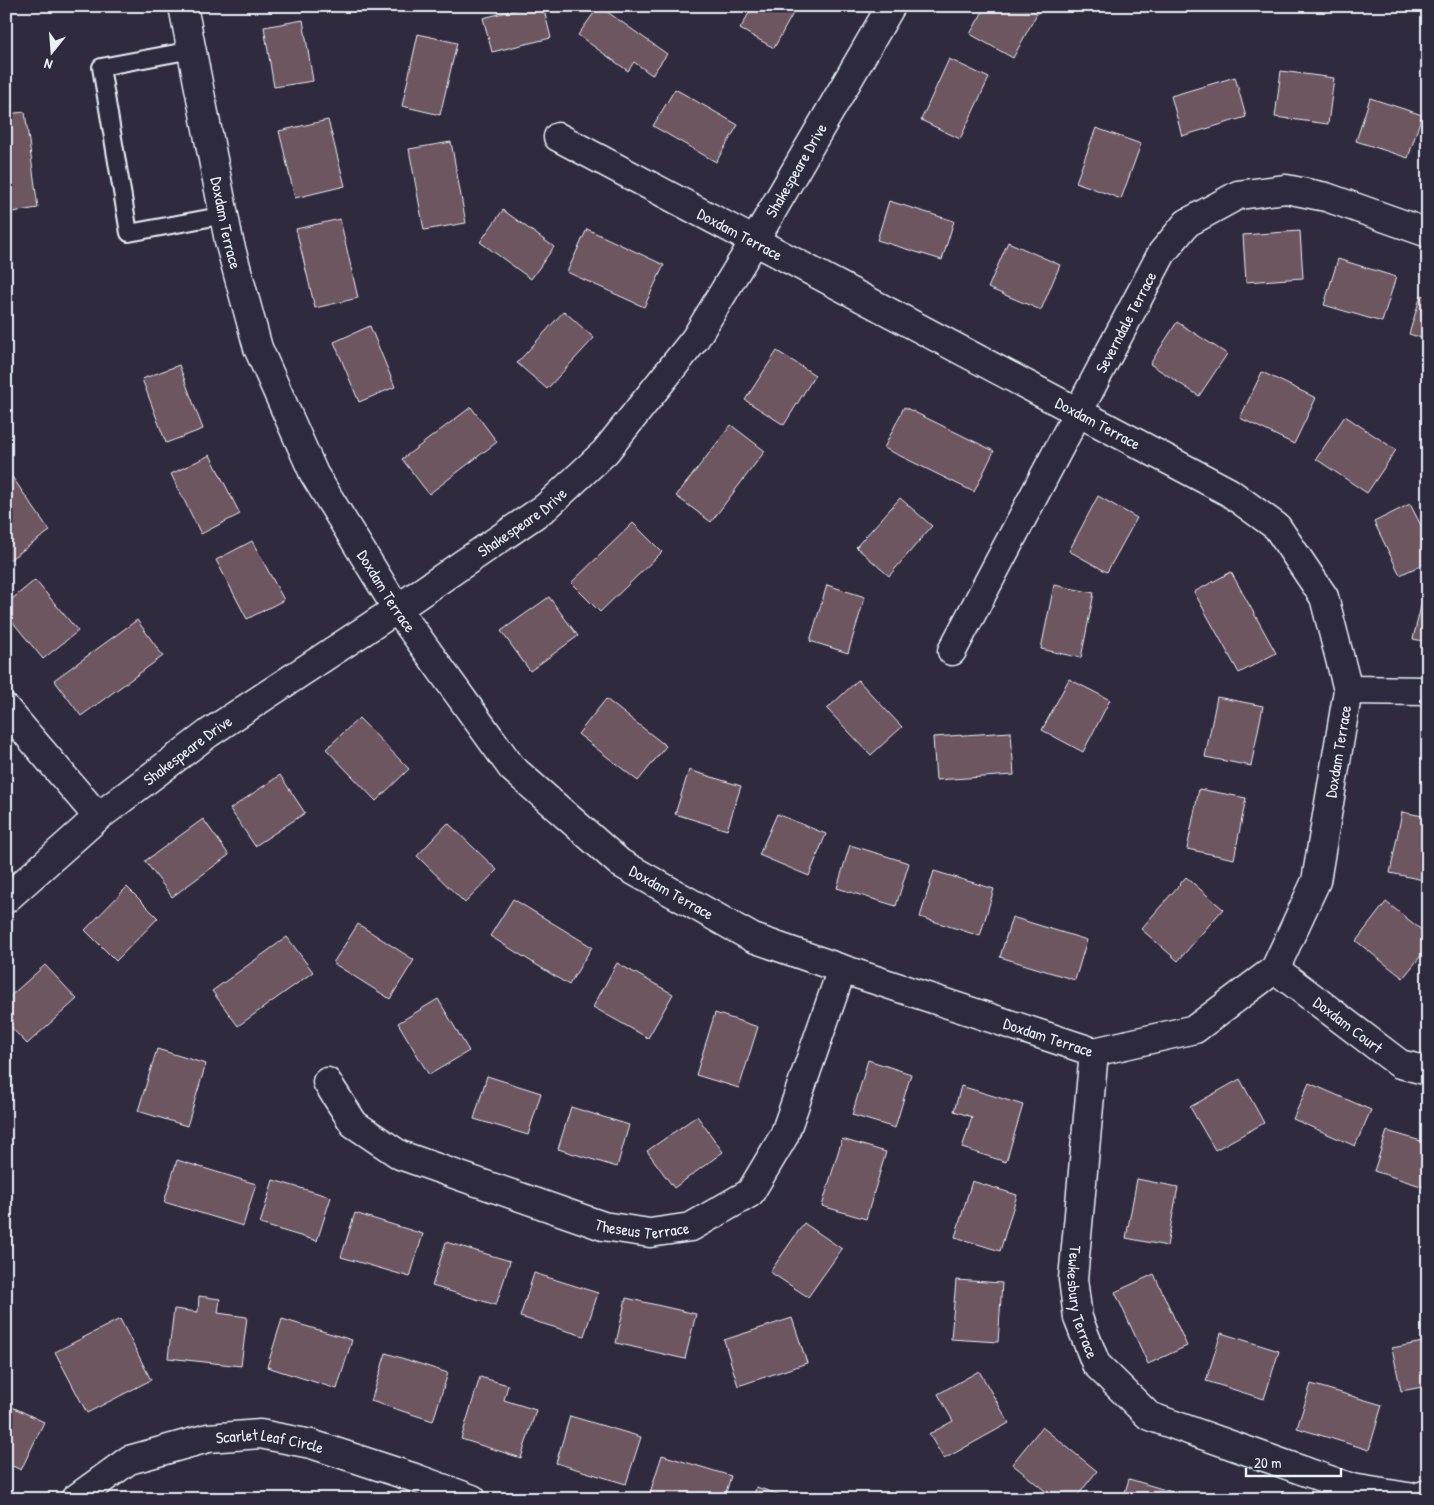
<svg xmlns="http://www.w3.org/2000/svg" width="1434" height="1505" viewBox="0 0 1434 1505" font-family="'Patrick Hand',sans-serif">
<rect width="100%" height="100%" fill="#2f2a3d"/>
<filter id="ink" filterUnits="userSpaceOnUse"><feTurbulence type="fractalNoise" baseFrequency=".02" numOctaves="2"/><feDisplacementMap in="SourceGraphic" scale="10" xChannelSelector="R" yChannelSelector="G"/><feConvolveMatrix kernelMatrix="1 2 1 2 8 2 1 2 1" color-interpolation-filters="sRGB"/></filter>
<g filter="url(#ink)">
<g fill="#6e5660" stroke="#e8f1f8">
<polygon points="531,6 543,6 551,38 492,52 483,18"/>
<polygon points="599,6 667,54 652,75 634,62 628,71 578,35"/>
<polygon points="753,6 797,6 774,48 740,29"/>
<polygon points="986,6 1041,6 1013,58 970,34"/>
<polygon points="303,20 313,81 274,87 264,27"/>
<polygon points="418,34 457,43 440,115 402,106"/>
<polygon points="949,59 989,78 960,139 921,120"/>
<polygon points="1281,71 1334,78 1328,124 1275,117"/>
<polygon points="1235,77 1246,117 1182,136 1171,96"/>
<polygon points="675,89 738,125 716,162 653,126"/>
<polygon points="1370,98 1422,115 1408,158 1356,141"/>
<polygon points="25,112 38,208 6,213 6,114"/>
<polygon points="328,120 345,186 295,198 279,131"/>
<polygon points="1096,128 1141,144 1121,199 1076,182"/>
<polygon points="451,142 466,223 424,230 409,149"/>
<polygon points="889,201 954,221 942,260 877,240"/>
<polygon points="503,210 554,247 531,279 480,242"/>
<polygon points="340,219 358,298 315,308 296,229"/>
<polygon points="587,229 664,265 644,307 567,272"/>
<polygon points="1300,231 1303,278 1246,282 1243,235"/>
<polygon points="1008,242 1060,265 1041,310 988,288"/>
<polygon points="1338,259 1396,277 1382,322 1324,305"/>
<polygon points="1421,295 1428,297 1428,340 1409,334"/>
<polygon points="564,311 594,338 547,389 517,363"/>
<polygon points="1177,322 1227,354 1199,396 1150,364"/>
<polygon points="370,326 395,387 359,402 334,342"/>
<polygon points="777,351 815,375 784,425 745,400"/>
<polygon points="179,365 203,429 166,443 142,379"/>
<polygon points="1262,372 1316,398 1294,444 1240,418"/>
<polygon points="471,407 497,442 429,494 402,459"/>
<polygon points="904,407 994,451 974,492 884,448"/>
<polygon points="1345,416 1396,450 1367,493 1316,459"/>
<polygon points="731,425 765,451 711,522 676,496"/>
<polygon points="210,455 240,514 201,534 171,474"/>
<polygon points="8,471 50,531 9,560 6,556 6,473"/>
<polygon points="1098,496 1137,518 1107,572 1069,551"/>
<polygon points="900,498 932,526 889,576 856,547"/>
<polygon points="1410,504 1428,539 1428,562 1400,575 1374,522"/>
<polygon points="633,523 662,552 600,612 571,583"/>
<polygon points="252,541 284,600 247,619 216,560"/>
<polygon points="1231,572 1276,653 1239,673 1194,592"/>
<polygon points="35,580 78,631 43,659 6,614 6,604"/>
<polygon points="1427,581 1428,582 1428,642 1413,639"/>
<polygon points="827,585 865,597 848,653 810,641"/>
<polygon points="1054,585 1094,593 1081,658 1041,649"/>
<polygon points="549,597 578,636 530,671 501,631"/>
<polygon points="137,620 163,656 81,716 54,680"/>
<polygon points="1069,679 1110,700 1083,752 1042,730"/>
<polygon points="858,680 902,727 871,755 827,709"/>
<polygon points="1217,697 1263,706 1251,766 1205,757"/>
<polygon points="606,699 666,746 638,781 578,734"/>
<polygon points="359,718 409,769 376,801 326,749"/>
<polygon points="1011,732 1014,775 936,780 933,737"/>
<rect x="1425" y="741" width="3" height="46"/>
<polygon points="689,770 741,786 727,830 675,814"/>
<polygon points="280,775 305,813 255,846 230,809"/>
<polygon points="1199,789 1246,798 1234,859 1187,849"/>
<polygon points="1402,812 1428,817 1428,881 1390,873"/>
<polygon points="777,814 826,834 809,876 759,855"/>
<polygon points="203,819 229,855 172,897 145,861"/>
<polygon points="448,823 497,870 465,903 417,856"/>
<polygon points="850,845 909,863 896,906 837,888"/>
<polygon points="934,871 994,889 980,936 920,917"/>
<polygon points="1186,877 1223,909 1178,961 1141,929"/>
<polygon points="127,887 158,918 116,961 85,930"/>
<polygon points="513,899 592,947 569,985 490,936"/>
<polygon points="1386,902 1428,935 1428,947 1403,978 1356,941"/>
<polygon points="1012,917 1087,940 1075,980 1000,957"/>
<polygon points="358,924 414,960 390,999 333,963"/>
<polygon points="287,937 313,972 238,1026 212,991"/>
<polygon points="617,963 673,994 648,1038 593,1007"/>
<polygon points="45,965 77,999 27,1044 6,1022 6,1000"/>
<polygon points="438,999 469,1051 429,1075 398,1023"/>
<polygon points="715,1013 758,1027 739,1088 696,1075"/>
<polygon points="157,1049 206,1064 187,1126 138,1111"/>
<polygon points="868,1060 911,1074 895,1128 852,1115"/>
<polygon points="487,1076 541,1093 528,1135 474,1119"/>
<polygon points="1240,1079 1264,1123 1215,1150 1190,1107"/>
<polygon points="1309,1083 1371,1110 1355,1146 1293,1119"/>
<polygon points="961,1086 1023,1105 1006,1162 962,1148 972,1117 954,1111"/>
<polygon points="571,1107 629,1125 617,1167 558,1149"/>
<polygon points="697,1116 723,1152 674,1188 647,1151"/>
<polygon points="1387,1131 1428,1143 1427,1188 1374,1171"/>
<polygon points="842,1139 886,1152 866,1219 822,1206"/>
<polygon points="177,1160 256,1184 243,1226 164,1202"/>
<polygon points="1137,1179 1178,1187 1167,1246 1126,1238"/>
<polygon points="273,1180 331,1197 317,1241 260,1224"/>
<polygon points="972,1181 1017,1195 1000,1251 955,1237"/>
<polygon points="355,1213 423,1234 410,1277 341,1257"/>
<polygon points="804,1223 842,1249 808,1297 770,1272"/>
<polygon points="446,1242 510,1261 496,1305 432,1286"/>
<polygon points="534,1273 598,1293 584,1336 520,1317"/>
<polygon points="1154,1274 1187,1346 1148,1364 1115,1292"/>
<polygon points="956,1280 1002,1283 998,1342 951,1339"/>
<polygon points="199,1296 220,1299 218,1313 247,1317 241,1366 168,1358 174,1309 198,1312"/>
<polygon points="626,1298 696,1314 685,1359 616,1343"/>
<polygon points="792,1318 807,1363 738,1386 724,1340"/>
<polygon points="120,1319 151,1380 87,1413 55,1352"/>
<polygon points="282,1319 352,1340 337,1389 267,1367"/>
<polygon points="1221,1333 1279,1351 1264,1399 1206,1381"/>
<polygon points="1428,1341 1428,1386 1401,1391 1392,1348"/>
<polygon points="386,1353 448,1373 433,1421 371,1401"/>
<polygon points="979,1371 1009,1423 944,1459 929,1434 953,1421 938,1394"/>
<polygon points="480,1377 508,1385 504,1400 536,1410 521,1458 461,1439"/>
<polygon points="1311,1384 1382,1405 1369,1450 1297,1428"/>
<polygon points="6,1404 44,1422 21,1470 6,1463"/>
<polygon points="570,1416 641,1437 626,1484 556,1463"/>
<polygon points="1042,1427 1097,1471 1075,1499 1055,1499 1012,1464"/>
<polygon points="662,1455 731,1476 724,1499 648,1499"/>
<polygon points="1129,1479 1192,1498 1192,1499 1123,1499"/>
<polygon points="756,1487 794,1499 753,1499"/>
</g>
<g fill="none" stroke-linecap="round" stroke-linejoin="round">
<defs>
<polyline id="service" points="192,50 101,67 129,233 225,215"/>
<g id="minor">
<path id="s1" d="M183 6 229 241 258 348 314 474 397 609 512 768 620 863 753 938 842 969 1094 1052 1195 1029 1275 969 1316 881 1348 690 1324 597 1277 527 1229 492 558 137"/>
<path id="s2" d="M952 651 1162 253 1187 223 1238 195 1286 189 1326 197 1428 233"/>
<polyline points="1348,690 1428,691"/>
<polyline points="6,709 98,817"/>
<path id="s3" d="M6 899 98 817 209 733 397 609 546 507 605 452 695 339 754 242 891 6"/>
<path id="s4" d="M1275 969 1400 1064 1428 1071"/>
<path id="s5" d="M1094 1052 1073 1279 1078 1318 1096 1364 1149 1416 1352 1488 1414 1498 1428 1494"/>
<path id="s6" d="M327 1082 354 1124 400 1155 603 1226 650 1233 691 1227 750 1193 784 1136 842 969"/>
<path id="s7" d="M75 1499 129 1460 208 1438 260 1434 311 1444 415 1478 472 1499"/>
</g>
</defs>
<use href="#service" stroke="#e8f1f8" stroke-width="20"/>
<use href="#minor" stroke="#e8f1f8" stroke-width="31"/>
<use href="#service" stroke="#2f2a3d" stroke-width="16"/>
<use href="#minor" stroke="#2f2a3d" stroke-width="28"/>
</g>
</g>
<g text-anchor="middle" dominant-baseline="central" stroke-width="4" stroke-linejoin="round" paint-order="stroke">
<g font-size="16" fill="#e8f1f8" stroke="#2f2a3d">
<text stroke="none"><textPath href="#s3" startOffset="1090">Shakespeare Drive</textPath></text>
<text stroke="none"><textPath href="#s1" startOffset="221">Doxdam Terrace</textPath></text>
<text transform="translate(740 234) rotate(28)">Doxdam Terrace</text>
<text stroke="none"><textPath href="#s2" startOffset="372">Severndale Terrace</textPath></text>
<text transform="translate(1098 423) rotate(28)">Doxdam Terrace</text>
<text stroke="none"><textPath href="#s3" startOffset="640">Shakespeare Drive</textPath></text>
<text stroke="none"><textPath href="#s1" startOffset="626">Doxdam Terrace</textPath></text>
<text stroke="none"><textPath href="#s3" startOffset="235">Shakespeare Drive</textPath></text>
<text stroke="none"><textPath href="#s1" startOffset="1931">Doxdam Terrace</textPath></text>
<text stroke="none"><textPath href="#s1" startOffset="1046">Doxdam Terrace</textPath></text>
<text stroke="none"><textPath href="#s4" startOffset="92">Doxdam Court</textPath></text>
<text stroke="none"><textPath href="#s1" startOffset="1451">Doxdam Terrace</textPath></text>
<text stroke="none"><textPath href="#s6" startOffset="360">Theseus Terrace</textPath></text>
<text stroke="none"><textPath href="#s5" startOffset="252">Tewkesbury Terrace</textPath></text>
<text stroke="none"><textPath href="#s7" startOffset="211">Scarlet Leaf Circle</textPath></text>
</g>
</g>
<rect width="1434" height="1505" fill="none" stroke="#2f2a3d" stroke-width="25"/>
<rect x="12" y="12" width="1409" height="1480" fill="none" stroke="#e8f1f8" stroke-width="2" filter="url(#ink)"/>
<g transform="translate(52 52) rotate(197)" stroke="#2f2a3d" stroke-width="4" paint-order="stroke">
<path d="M0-4L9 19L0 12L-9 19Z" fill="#e8f1f8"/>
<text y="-8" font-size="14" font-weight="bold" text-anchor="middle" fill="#e8f1f8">N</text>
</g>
<path d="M1246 1468v8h95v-8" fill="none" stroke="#e8f1f8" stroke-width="2.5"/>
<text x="1254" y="1468" font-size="15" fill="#e8f1f8" stroke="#2f2a3d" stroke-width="4" paint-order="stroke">20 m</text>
</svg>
